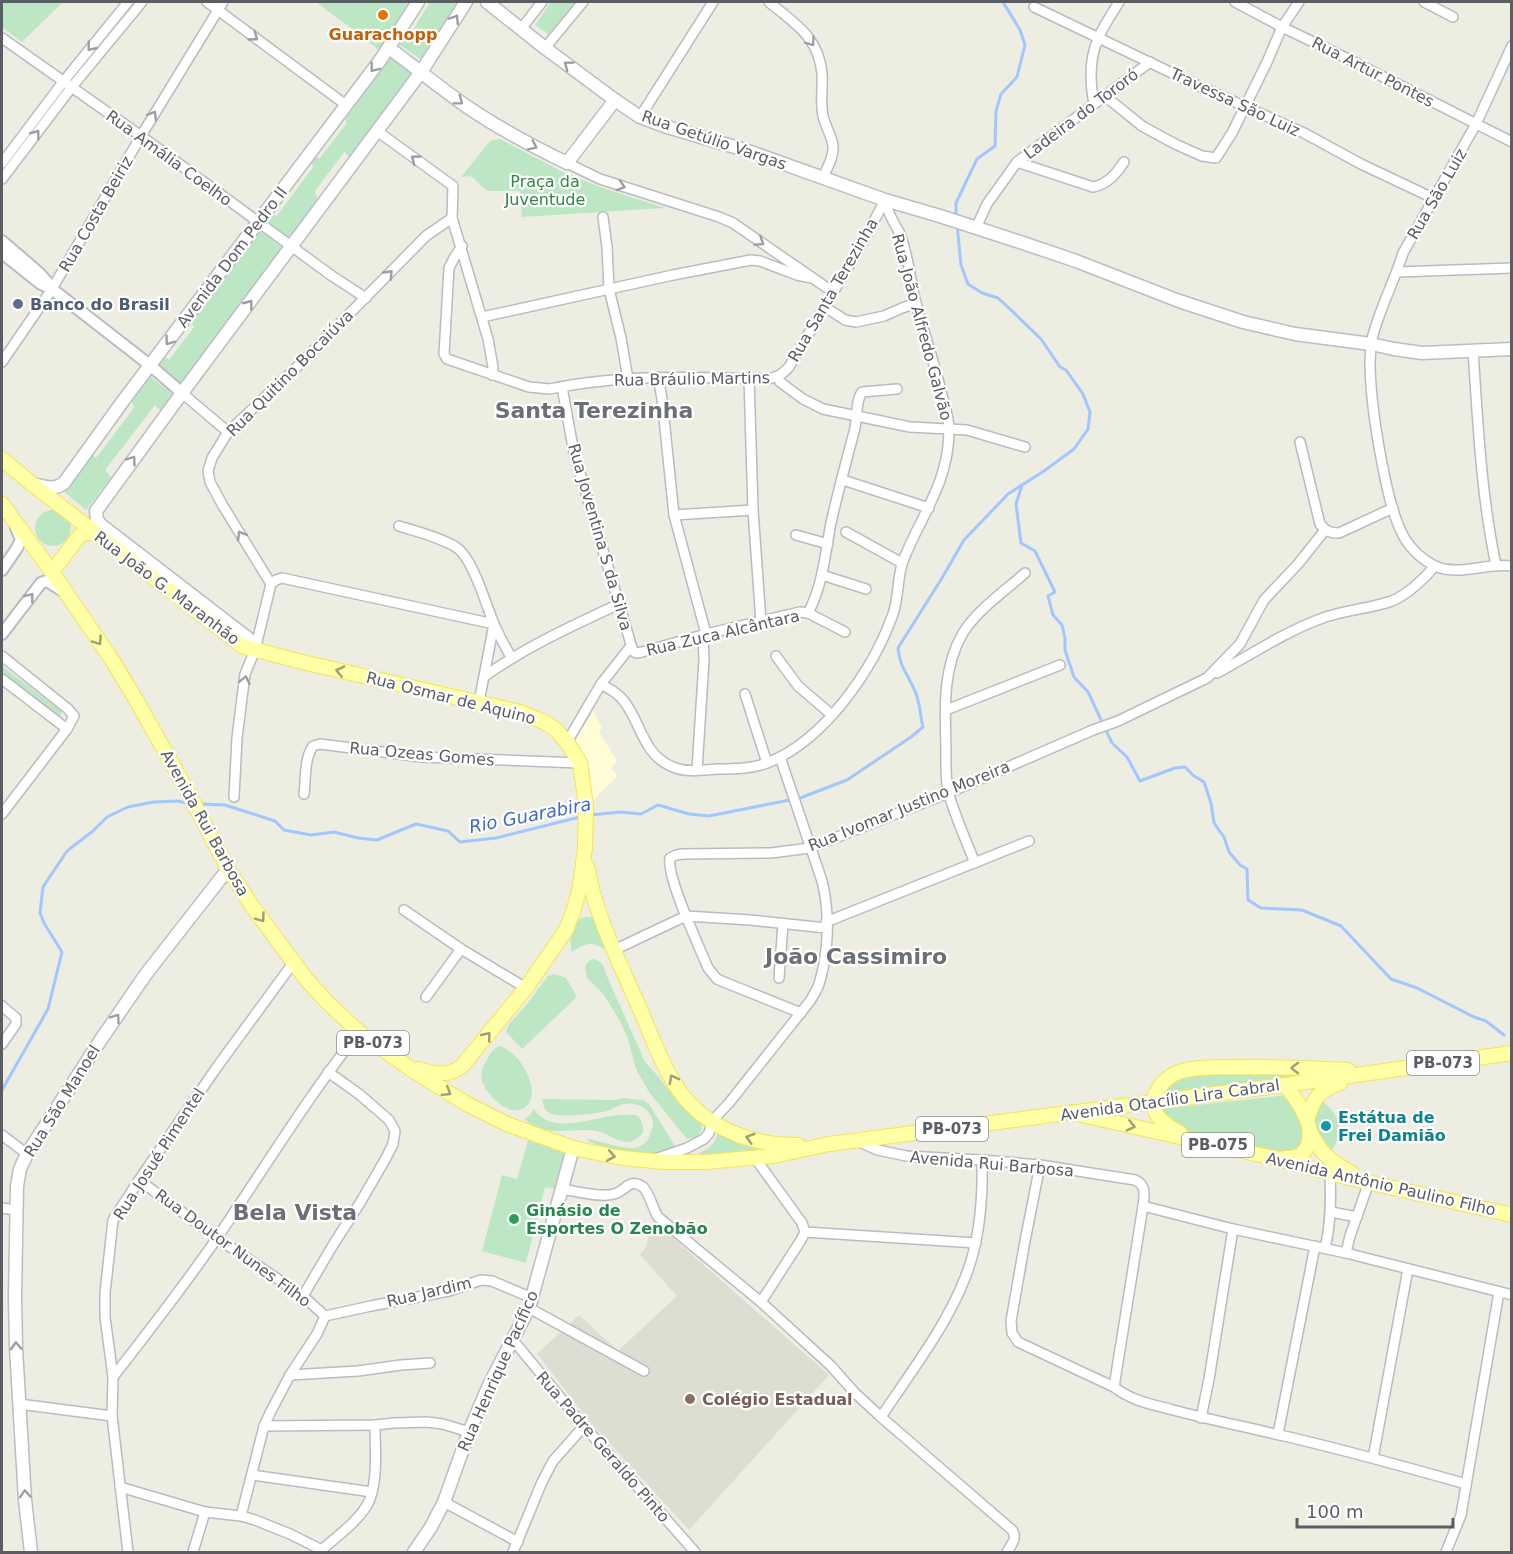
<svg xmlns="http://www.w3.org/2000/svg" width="1513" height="1554" viewBox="0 0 1513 1554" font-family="'DejaVu Sans',sans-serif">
<rect width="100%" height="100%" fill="#eeede2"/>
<polygon fill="#fffcd6" points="593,711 602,728 599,732 617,761 611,769 618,776 591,802 587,766 575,742"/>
<polygon fill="#deddd1" points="657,1224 829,1375 689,1530 591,1423 537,1354 579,1315 618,1351 677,1296 640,1255 647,1246 648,1234"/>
<g fill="#bde7c4">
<polygon points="2,2 63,2 22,42 2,27"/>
<polygon points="316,2 416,2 383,53"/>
<polygon points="430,2 461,2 423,61 397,43 403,34 407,40"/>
<polygon points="551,2 578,2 552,37 535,25"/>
<polygon points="388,55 415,75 350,159 345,151 315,191 318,202 290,239 265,220 272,211 276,217 313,167 310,159 315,154 319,159 347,123 343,115"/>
<polygon points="500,139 563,172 603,188 665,208 522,217 520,191 487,191 471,176 461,177 490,141"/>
<polygon points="259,229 283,248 181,383 158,364 164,355 169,360 194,327 190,320"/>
<polygon points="150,376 173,395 161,411 155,405 105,470 111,477 86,510 62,490 90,453 96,458 134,408 131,400"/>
<circle cx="53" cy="528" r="18"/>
<polygon points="2,666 60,710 62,713 61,715 58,716 2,673"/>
<path d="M586 917H592L597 923 608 951C593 942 588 941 572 952 569 937 570 921 586 917Z"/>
<path d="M592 959C602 960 604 966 606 974L645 1062 657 1075 679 1103 694 1118 701 1122C703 1128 701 1132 697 1137L687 1139 649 1092 636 1069 628 1039 620 1021 604 995 587 978 585 968 587 963Z"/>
<polygon points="554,974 566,978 577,997 522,1049 506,1032 509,1024 527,1004 548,976"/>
<path d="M501 1046C506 1049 512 1052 516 1057 528 1069 544 1104 518 1110 505 1113 484 1092 482 1080 480 1072 484 1064 488 1058 491 1051 494 1048 501 1046Z"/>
<path d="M1214 1073 1309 1074 1163 1095C1173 1075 1193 1075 1214 1073Z"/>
<polygon points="1287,1095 1289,1097 1302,1123 1305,1142 1294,1156 1193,1135 1170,1124 1161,1109"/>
<path d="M622 1098 643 1100 649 1104 675 1146 655 1155 612 1151 588 1141 587 1139C593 1140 599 1141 605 1143 621 1147 642 1155 650 1135 652 1131 653 1126 653 1122 650 1108 638 1102 625 1104 618 1105 613 1109 607 1111 595 1114 558 1119 548 1112 544 1109 543 1104 542 1099L616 1100Z"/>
<path d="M1322 1101C1342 1117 1345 1132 1330 1153 1323 1146 1312 1128 1313 1118 1313 1112 1319 1106 1322 1101Z"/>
<path d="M534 1109C555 1142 609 1107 638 1116 642 1122 644 1126 643 1133 638 1138 634 1142 627 1142 616 1142 608 1133 597 1131 574 1127 543 1139 525 1119L530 1115Z"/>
<path d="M718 1131 772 1151 708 1157 698 1153C710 1149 715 1144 718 1131Z"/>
<polygon points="528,1140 564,1152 555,1189 545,1187 526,1263 482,1251 502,1175 517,1179"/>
</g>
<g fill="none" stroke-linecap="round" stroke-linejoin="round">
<g stroke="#a1c7ff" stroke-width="3">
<polyline points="956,217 956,203 977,159 995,146 996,111 1001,94 1017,77 1025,45 1020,30 1003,2"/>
<polyline points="1022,485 1016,504 1021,543 1035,551 1055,592 1048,596 1053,615 1062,625 1065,638 1065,650 1074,677 1088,692 1112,743 1127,757 1140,781 1175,768 1185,767 1194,776 1204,782 1211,803 1214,823 1224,837 1229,852 1240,865 1247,869 1248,900 1261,908 1302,910 1341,926 1391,979 1417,988 1474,1017 1486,1021 1504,1035"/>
<polyline points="201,804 225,805 275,821 284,830 311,835 334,832 358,838 377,840 416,824 448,831 460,842 496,838 580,817"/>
<path d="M590 815 621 812 641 814 658 805 689 814 709 816 800 798 847 780 911 737 923 727C920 715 920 700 914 689 907 673 900 668 898 648L942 578 964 540 1008 494 1044 471 1074 449 1088 429 1090 412 1083 394 1066 370 1060 367 1041 339 1010 309 998 298 982 293 968 284 961 265 957 224"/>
<polyline points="2,1090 48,1009 62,952 44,923 40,913 43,887 67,851 93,831 107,817 128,807 154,802 177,801 188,803"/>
</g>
<defs>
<g id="minor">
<polyline points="207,2 346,105"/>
<path d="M769 2C795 24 819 37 822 74 823 88 820 102 823 116 825 126 832 136 833 146 834 157 827 168 823 177"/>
<polyline points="1235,2 1282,27 1342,56 1512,142"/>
<polyline points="1424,2 1453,17"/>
<polyline points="1034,7 1199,86 1304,133 1361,164 1435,199"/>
<polyline points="521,29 542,2"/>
<polyline points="2,38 141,136 332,276 366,298"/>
<path d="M1512 46 1476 124 1403 253C1394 283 1378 311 1371 343 1370 348 1371 355 1370 361 1370 390 1374 418 1379 447 1384 474 1391 515 1405 539 1412 550 1423 560 1435 566 1459 577 1487 562 1512 566"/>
<polyline points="545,48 583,2"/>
<polyline points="1105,96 1142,126 1175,144 1202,156 1216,158 1232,133 1267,62 1282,27 1299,2"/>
<path d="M1094 104C1090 83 1089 59 1098 39 1103 26 1112 14 1119 2"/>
<polyline points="640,117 713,2"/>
<polyline points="377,131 453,186 452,218 488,339 493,367 492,375"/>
<path d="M1017 162 1093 187C1108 184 1116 174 1124 162"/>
<polyline points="2,163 63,82 128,2"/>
<polyline points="567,163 600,179 719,217 733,223 833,292"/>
<polyline points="2,179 71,88 142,2"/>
<polyline points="603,217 607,247 609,289 621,338 628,379"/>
<polyline points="976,228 987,204 1017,162 1150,62"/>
<path d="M462 246 454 258 449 268 444 354 447 359 529 387 550 389C621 374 695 377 767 379 777 377 782 375 789 367L863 242 885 200"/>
<polyline points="1397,272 1512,268"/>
<polyline points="825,307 845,320 856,322 884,316 902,308 916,303"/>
<polyline points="482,317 673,275 751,260 760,261 797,275 812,278"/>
<path d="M1473 351C1478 423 1481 495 1496 565"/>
<polyline points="2,362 52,289 141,136 223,2"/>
<polyline points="658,377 662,399 674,515 706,634"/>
<polyline points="778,377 780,382 803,399 823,409 910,427 967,430 1025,447"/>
<polyline points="749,378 753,510 761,622"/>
<polyline points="562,387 574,453 633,651 636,653 642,652 706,634 800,612 808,613 845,632"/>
<polyline points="182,393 228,432"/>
<path d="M1300 442 1320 524C1326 531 1329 533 1339 533L1393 508"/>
<polyline points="843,480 929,508"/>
<polyline points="674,515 753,510"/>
<path d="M399 526C418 532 439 537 456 547 473 558 486 605 494 624 499 636 505 646 511 657"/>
<polyline points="846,532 902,563"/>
<polyline points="796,535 828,544"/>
<polyline points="822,575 866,589"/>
<polyline points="271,584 276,580 282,578 494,624 479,702"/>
<path d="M808 613C823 585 825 554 831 523 838 491 847 459 855 428 857 417 856 400 862 392L897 389"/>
<polyline points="2,656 68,709 74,716 67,729 2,814"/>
<polyline points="776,656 798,686 832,715"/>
<path d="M1217 673C1252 654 1283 633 1320 619 1343 610 1369 609 1392 601 1407 595 1425 578 1435 566"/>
<path d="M485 676C527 646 572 626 619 604"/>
<polyline points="2,679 67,729"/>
<path d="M601 684C609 689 617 692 623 700 641 721 642 755 673 767 686 773 704 770 718 769 734 769 751 769 767 763 824 741 873 670 893 614 899 597 897 578 903 561 921 515 949 483 949 430 949 418 945 406 942 395 935 364 924 334 916 303 910 281 909 258 901 237 899 230 894 224 891 217 888 212 887 206 885 200"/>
<polyline points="745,694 767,763"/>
<polyline points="946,710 1060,665"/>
<polyline points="567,742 601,684 631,646"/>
<polyline points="697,770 704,660 703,635"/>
<path d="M304 794C306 779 304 759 313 746L320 744 422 757 580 763"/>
<polyline points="234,797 237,738 245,674 255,650 271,584 223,506 210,482 208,471 212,458 228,432 295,369 426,236 452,218"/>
<path d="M975 863C966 841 956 818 949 795 945 781 946 764 946 749 945 711 942 668 963 633 977 610 1005 591 1025 573"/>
<polyline points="404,910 461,949 526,988"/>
<polyline points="826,922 1029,841"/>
<polyline points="614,950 686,916 750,920 826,928"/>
<polyline points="779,978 783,924"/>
<polyline points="426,997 461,949"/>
<polyline points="2,1006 16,1018 16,1024 2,1044"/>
<path d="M801 1013 724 982 717 979 708 968C700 948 666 877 670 858L676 855 683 854 771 853 810 848 948 793 1093 730 1118 721 1207 678 1240 644 1264 600 1298 564 1325 530"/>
<polyline points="2,1135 27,1154"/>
<path d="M857 1141 878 1150 906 1156 982 1160 1040 1165 1135 1180C1147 1185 1144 1196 1143 1206L1114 1387"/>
<polyline points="755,1158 802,1223 805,1232 801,1240 761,1302"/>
<path d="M655 1159 687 1148 704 1139 709 1133 712 1121 729 1103 810 1001C813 996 817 990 819 984 829 952 830 913 822 881L780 757"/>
<path d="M1040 1165 1025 1241 1011 1321 1012 1333 1018 1342 1114 1387C1132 1401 1151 1404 1173 1410 1207 1419 1241 1426 1275 1434 1339 1448 1402 1466 1466 1484"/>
<polyline points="139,1180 217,1238 303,1296 325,1316"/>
<path d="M561 1189C576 1191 600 1198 614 1194 626 1191 629 1177 643 1187 649 1192 653 1209 658 1217L761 1302 831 1366 855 1393 881 1417 1012 1530C1018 1538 1011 1545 1007 1552"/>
<polyline points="1143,1206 1233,1229 1346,1253 1512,1295"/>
<polyline points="2,1208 16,1210"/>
<polyline points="1331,1212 1357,1217"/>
<polyline points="805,1232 976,1243"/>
<path d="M1325 1248C1331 1223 1331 1199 1330 1173"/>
<polyline points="1346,1253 1350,1236 1369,1182"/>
<polyline points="303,1296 333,1245 360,1203 386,1158 393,1144 395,1131 389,1120 359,1094 328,1072"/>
<polyline points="529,1308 644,1371"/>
<polyline points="325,1316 371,1306 449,1291 481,1280 492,1281 532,1298"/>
<polyline points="513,1340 584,1426 695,1552"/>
<polyline points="290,1375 358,1371 401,1365 430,1363"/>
<path d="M113 1377C149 1331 184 1286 217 1238 264 1169 307 1098 359 1032"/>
<polyline points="19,1404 112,1416"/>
<path d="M881 1417C910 1373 946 1327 965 1278 980 1241 983 1199 982 1160"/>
<polyline points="1201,1418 1209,1379 1233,1229"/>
<polyline points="264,1426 375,1425 394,1423 427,1422 443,1424 469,1432"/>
<polyline points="1278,1434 1315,1246"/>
<polyline points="1373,1458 1408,1269"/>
<polyline points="252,1475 372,1492"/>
<polyline points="120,1487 205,1512 241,1516 255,1520 290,1534 322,1550"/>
<polyline points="444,1502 518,1542"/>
<polyline points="241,1516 264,1426 271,1411 290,1375 317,1334 325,1316"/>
<polyline points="128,1552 112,1416 113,1377 105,1317 105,1293 113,1220 139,1180 217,1067 293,963"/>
<polyline points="193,1552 205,1512"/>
<path d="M319 1552C335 1538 362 1519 370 1499 378 1476 375 1449 375 1425"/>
<polyline points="513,1552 542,1482 553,1461 584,1426"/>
<polyline points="1446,1552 1461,1515 1499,1292"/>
</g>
<g id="tertiary">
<polyline points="2,241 38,272 49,284"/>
<polyline points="2,253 41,284 52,289 151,366 182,393"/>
<polyline points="2,570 17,548 21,539 16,528"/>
<polyline points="2,634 41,583 47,581 63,591"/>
</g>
<g id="secondary">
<polyline points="487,2 545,48 615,100 640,117 664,126 745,150 885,200 940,216 1020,242 1076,261 1179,301 1243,322 1295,334 1371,344 1394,349 1422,353 1512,349"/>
<path d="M389 48C415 67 440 88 466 106 498 128 532 146 567 163L615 100"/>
<path d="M32 484C43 486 54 491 64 483L123 401 381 59 418 2"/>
<polyline points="255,650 249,639 101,525 97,520 96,511 182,393 421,72 466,2"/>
<polyline points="31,1552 25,1500 16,1348 15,1297 17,1186 20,1169 27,1154 100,1041 146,974 228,869"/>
<polyline points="414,1552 431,1527 444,1502 469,1432 489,1385 529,1308 573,1148"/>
</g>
<g id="primary">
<path d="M2 459 32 484 242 646 298 661 520 712 544 722 555 729 567 742 580 763 586 806 585 848 580 887 574 909 566 930 526 988 462 1066C449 1077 433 1074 418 1069"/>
<polyline points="2,504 52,572 112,660 135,698 188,792 228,869 252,906 306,979 327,1002 359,1032 412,1070 467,1104 507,1124 573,1148 622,1158 665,1162 706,1162 773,1156 829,1144 1285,1085 1512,1053"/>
<polyline points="52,572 80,535 88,532 98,535"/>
<path d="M587 866C595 915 619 961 639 1007 653 1038 666 1079 690 1104 717 1132 759 1146 798 1145"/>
<path d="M1285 1085C1292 1094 1299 1102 1304 1113 1314 1132 1312 1160 1285 1158"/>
<polyline points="1082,1115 1274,1158 1341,1176 1512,1215"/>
<path d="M1307 1120C1313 1099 1319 1090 1340 1083"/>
<path d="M1310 1131C1320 1154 1332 1162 1353 1174"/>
<path d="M1180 1133C1167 1126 1151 1116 1154 1099 1157 1086 1170 1074 1182 1071 1200 1066 1219 1068 1237 1067 1275 1067 1311 1068 1348 1070"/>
</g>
</defs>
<use href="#minor" stroke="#babbc2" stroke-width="12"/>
<use href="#tertiary" stroke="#babbc2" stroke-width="14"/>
<use href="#secondary" stroke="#bbbdc4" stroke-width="15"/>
<use href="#primary" stroke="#f7e353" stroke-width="16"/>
<use href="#minor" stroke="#fff" stroke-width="9"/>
<use href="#tertiary" stroke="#fff" stroke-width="10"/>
<use href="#secondary" stroke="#fff" stroke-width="12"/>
<use href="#primary" stroke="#ffffa6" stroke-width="14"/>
</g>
<defs><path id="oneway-chevron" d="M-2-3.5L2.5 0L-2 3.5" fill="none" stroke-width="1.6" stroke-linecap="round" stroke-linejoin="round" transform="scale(1.5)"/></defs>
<g stroke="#9d9ea2">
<use href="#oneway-chevron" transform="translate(455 19) rotate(-57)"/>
<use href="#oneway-chevron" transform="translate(254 37) rotate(36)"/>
<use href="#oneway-chevron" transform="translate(811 42) rotate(54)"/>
<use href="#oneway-chevron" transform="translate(91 47) rotate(129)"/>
<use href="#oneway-chevron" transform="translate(568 65) rotate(-143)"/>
<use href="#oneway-chevron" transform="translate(374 68) rotate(128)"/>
<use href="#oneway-chevron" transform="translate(459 101) rotate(37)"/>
<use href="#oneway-chevron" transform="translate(153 115) rotate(-59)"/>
<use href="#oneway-chevron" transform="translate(36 134) rotate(-53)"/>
<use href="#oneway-chevron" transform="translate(533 146) rotate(26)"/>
<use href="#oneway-chevron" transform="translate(415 159) rotate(-144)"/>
<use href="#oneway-chevron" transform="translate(621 186) rotate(18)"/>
<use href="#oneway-chevron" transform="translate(760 242) rotate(33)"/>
<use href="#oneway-chevron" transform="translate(389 274) rotate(-46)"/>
<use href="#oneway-chevron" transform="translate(249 304) rotate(-53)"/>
<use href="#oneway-chevron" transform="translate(169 341) rotate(126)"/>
<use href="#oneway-chevron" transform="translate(132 460) rotate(-54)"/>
<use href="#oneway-chevron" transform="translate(241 535) rotate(-121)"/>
<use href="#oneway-chevron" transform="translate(30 597) rotate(-52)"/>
<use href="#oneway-chevron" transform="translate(245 680) rotate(-78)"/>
<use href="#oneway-chevron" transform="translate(116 1018) rotate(-55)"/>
<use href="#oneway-chevron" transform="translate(16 1346) rotate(-92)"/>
<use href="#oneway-chevron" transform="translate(25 1494) rotate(-94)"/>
</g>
<g stroke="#9d9e7e">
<use href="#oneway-chevron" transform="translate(98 641) rotate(56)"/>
<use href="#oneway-chevron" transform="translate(340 671) rotate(-167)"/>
<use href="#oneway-chevron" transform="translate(261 918) rotate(54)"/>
<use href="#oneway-chevron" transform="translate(487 1036) rotate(-51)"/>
<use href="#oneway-chevron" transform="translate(1295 1068) rotate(-179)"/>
<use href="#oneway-chevron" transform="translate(673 1079) rotate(-118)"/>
<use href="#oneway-chevron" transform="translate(447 1092) rotate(32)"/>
<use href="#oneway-chevron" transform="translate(1131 1126) rotate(13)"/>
<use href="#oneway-chevron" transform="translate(750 1138) rotate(-164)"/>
<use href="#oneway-chevron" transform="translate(611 1156) rotate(10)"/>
</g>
<circle fill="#e8710a" stroke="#fff" stroke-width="2" cx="383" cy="15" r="6"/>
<circle fill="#5c6f8a" stroke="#fff" stroke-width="2" cx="18" cy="304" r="6"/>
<circle fill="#0f9aa8" stroke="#fff" stroke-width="2" cx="1326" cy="1126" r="6"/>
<circle fill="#2e9e5b" stroke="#fff" stroke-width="2" cx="514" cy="1219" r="6"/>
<circle fill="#8d6e63" stroke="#fff" stroke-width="2" cx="690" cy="1399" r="6"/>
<g text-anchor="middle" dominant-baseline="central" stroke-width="4.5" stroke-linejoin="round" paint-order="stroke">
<g fill="#fff" stroke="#8c8e92" stroke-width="1.5">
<rect x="337" y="1031" width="72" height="24" rx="4.5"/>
<rect x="1407" y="1051" width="72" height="24" rx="4.5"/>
<rect x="916" y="1117" width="72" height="24" rx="4.5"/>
<rect x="1182" y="1133" width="72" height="24" rx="4.5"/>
</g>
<g font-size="15" font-weight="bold" fill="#5b5d64">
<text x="373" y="1043">PB-073</text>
<text x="1443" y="1063">PB-073</text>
<text x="952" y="1129">PB-073</text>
<text x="1218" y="1145">PB-075</text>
</g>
<g font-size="16" font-weight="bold" fill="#c56008" stroke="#fff">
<text x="383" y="34">Guarachopp</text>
</g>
<g font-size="16" fill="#5b5d64" stroke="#fff">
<text transform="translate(1373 72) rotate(27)">Rua Artur Pontes</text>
<text transform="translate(1235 102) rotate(25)">Travessa São Luiz</text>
<text transform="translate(1081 114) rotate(-37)">Ladeira do Tororó</text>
<text transform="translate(714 140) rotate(19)">Rua Getúlio Vargas</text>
<text transform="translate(169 158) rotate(36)">Rua Amália Coelho</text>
<text transform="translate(1437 194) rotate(-60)">Rua São Luiz</text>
<text transform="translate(96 214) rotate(-60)">Rua Costa Beiriz</text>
<text transform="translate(232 257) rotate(-53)">Avenida Dom Pedro II</text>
<text transform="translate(833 290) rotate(-60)">Rua Santa Terezinha</text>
<text transform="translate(922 327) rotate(75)">Rua João Alfredo Galvão</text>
<text transform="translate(290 373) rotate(-45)">Rua Quitino Bocaiúva</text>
<text transform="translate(692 379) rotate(-1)">Rua Bráulio Martins</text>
<text transform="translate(600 537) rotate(74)">Rua Joventina S da Silva</text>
<text transform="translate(167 588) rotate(37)">Rua João G. Maranhão</text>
<text transform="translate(723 633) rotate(-13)">Rua Zuca Alcântara</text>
<text transform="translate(451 698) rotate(14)">Rua Osmar de Aquino</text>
<text transform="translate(422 754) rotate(5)">Rua Ozeas Gomes</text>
<text transform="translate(909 806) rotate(-22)">Rua Ivomar Justino Moreira</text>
<text transform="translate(205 823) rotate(61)">Avenida Rui Barbosa</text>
<text transform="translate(1170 1100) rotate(-8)">Avenida Otacílio Lira Cabral</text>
<text transform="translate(62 1101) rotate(-58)">Rua São Manoel</text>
<text transform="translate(159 1154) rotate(-57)">Rua Josué Pimentel</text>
<text transform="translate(992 1164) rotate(5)">Avenida Rui Barbosa</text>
<text transform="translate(1381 1184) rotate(13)">Avenida Antônio Paulino Filho</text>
<text transform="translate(233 1248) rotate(36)">Rua Doutor Nunes Filho</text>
<text transform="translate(429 1292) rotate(-13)">Rua Jardim</text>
<text transform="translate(498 1371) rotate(-66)">Rua Henrique Pacífico</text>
<text transform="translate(603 1447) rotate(49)">Rua Padre Geraldo Pinto</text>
</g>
<g font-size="16" fill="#318542" stroke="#fff">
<text x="545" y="181">Praça da<tspan x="545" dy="18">Juventude</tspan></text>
</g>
<g font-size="16" font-weight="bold" fill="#4e5e75" stroke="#fff" text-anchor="start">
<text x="30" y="304">Banco do Brasil</text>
</g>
<g font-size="16" font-weight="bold" fill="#0d838f" stroke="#fff" text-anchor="start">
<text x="1338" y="1117">Estátua de<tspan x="1338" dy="18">Frei Damião</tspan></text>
</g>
<g font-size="16" font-weight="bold" fill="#27864d" stroke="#fff" text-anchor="start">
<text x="526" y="1210">Ginásio de<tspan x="526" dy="18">Esportes O Zenobão</tspan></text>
</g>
<g font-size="16" font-weight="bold" fill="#785e54" stroke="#fff" text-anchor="start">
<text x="702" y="1399">Colégio Estadual</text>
</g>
<g font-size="18" font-style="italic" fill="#3f6cc7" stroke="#fff">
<text transform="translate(530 815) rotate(-11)">Rio Guarabira</text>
</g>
<g font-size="22" font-weight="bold" fill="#6b6f76" stroke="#fff">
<text x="594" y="410">Santa Terezinha</text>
<text x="856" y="956">João Cassimiro</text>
<text x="295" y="1212">Bela Vista</text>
</g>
</g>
<rect width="1513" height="1554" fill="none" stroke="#5b5d64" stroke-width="6"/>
<path d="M1297 1518v9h156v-9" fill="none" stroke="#5b5d64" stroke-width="3"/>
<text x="1306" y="1518" font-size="18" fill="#5b5d64" stroke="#ffffff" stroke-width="4.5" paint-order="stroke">100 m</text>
</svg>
